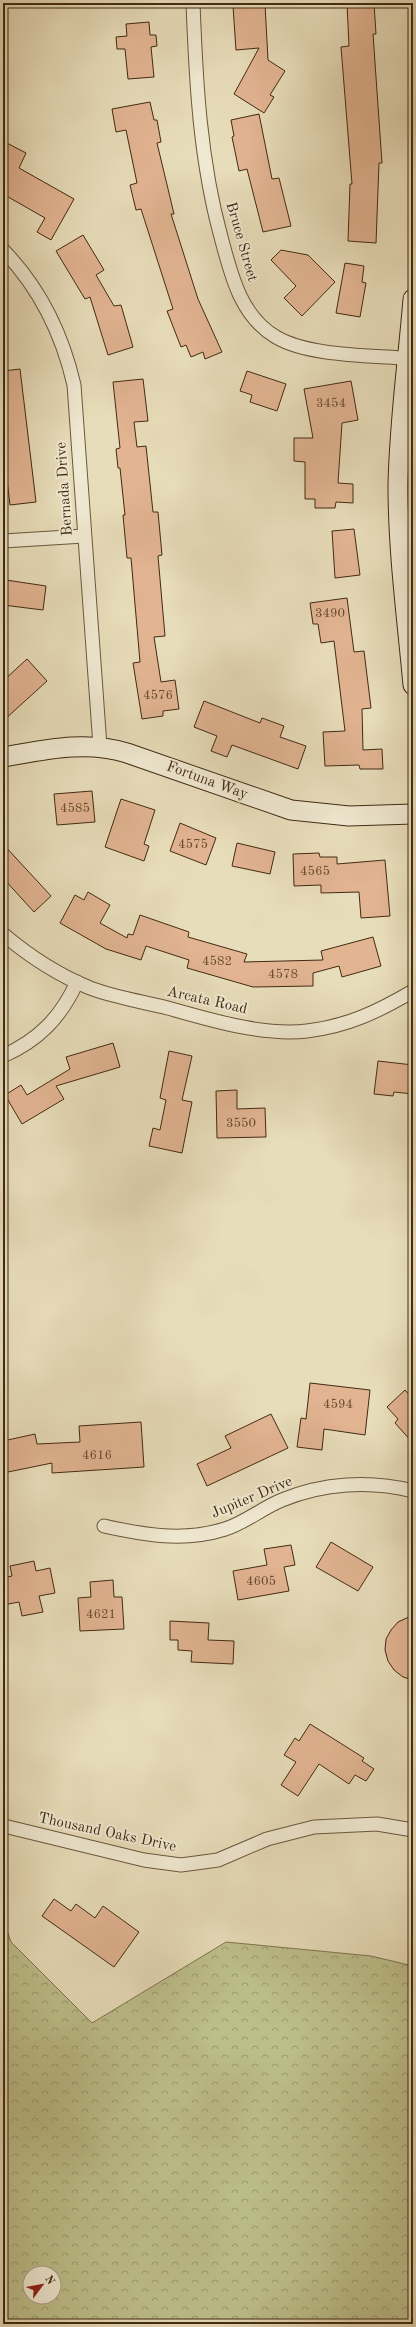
<svg xmlns="http://www.w3.org/2000/svg" width="416" height="2327" viewBox="0 0 416 2327" font-family="'Old Standard TT',serif">
<defs>
<pattern id="forest-crowns" width="20" height="18" patternUnits="userSpaceOnUse"><rect width="20" height="18" fill="#bdbf8b"/><path d="M2 6a3 3 0 1 1 6 0M12 15a3 3 0 1 1 6 0" fill="none" stroke="#9b9b70"/></pattern>
</defs>
<rect width="100%" height="100%" fill="#e8ddba"/>
<filter id="stains"><feTurbulence type="fractalNoise" baseFrequency=".005" numOctaves="4"/><feColorMatrix values="0 0 0 0 .2 0 0 0 0 .09 0 0 0 0 .02 0 0 0 .5 -.17"/></filter>
<radialGradient id="worn" r=".72"><stop offset=".6" stop-color="#630" stop-opacity="0"/><stop offset="1" stop-color="#630" stop-opacity=".3"/></radialGradient>
<path fill="url(#forest-crowns)" stroke="#7f744e" fill-rule="evenodd" d="M3 1919 11 1942 92 2023 226 1942 371 1956 413 1966V2324H3ZM30 2273H54V2297H30Z"/>
<g fill="#e2b492" stroke="#412a12">
<polygon points="347,3 374,3 376,34 373,34 382,163 379,163 376,243 348,241 350,184 352,184 341,47 349,46"/>
<polygon points="265,4 268,60 285,71 270,95 274,97 264,113 234,94 259,48 236,50 233,6"/>
<polygon points="149,22 150,35 156,35 157,46 151,47 154,77 128,79 125,49 117,49 116,37 127,36 126,24"/>
<polygon points="150,102 154,120 157,120 161,142 157,143 174,214 171,214 198,299 222,352 205,359 203,352 191,357 186,345 181,347 167,311 173,309 141,209 136,210 130,185 137,183 126,130 116,132 112,109"/>
<polygon points="259,114 272,179 279,178 291,226 263,232 247,169 239,171 232,137 234,136 231,120"/>
<polygon points="3,141 26,153 19,168 74,199 51,240 37,232 45,218 3,194"/>
<polygon points="83,235 104,270 96,275 114,306 121,305 133,347 108,355 90,297 85,299 56,251"/>
<polygon points="281,250 308,255 335,282 302,316 284,298 296,286 271,260"/>
<polygon points="345,263 364,266 362,282 366,283 360,317 336,313"/>
<polygon points="20,369 36,502 10,505 3,446 3,371"/>
<polygon points="247,371 286,384 277,411 250,402 252,395 240,391"/>
<polygon points="143,379 148,421 134,422 137,447 146,446 153,512 158,512 162,555 158,556 165,636 154,637 161,682 175,680 179,709 163,711 163,716 142,719 133,663 140,662 131,558 127,558 123,515 125,515 120,468 118,468 116,449 120,448 113,382"/>
<polygon points="351,381 358,420 342,423 338,483 353,484 353,503 336,502 335,508 315,508 315,499 305,499 305,462 294,461 294,438 313,438 304,389"/>
<polygon points="354,529 360,575 335,578 332,531"/>
<polygon points="6,580 46,586 43,610 3,605"/>
<polygon points="347,598 354,652 364,651 371,708 362,709 363,750 382,749 383,769 360,769 359,765 325,766 323,732 345,731 334,641 321,643 318,624 313,624 310,603"/>
<polygon points="27,659 47,681 3,721 3,681"/>
<polygon points="204,701 260,723 262,718 284,726 280,737 306,746 298,769 232,745 227,757 211,751 217,736 194,727"/>
<polygon points="92,791 95,822 57,825 54,794"/>
<polygon points="121,799 155,810 144,844 149,846 144,861 105,847"/>
<polygon points="180,823 216,838 206,865 170,851"/>
<polygon points="237,843 275,852 270,874 232,866"/>
<polygon points="3,844 51,896 34,912 3,878"/>
<polygon points="319,853 320,857 337,857 337,864 385,860 390,916 361,918 359,892 321,893 321,885 294,886 293,854"/>
<polygon points="88,892 110,905 100,923 127,938 128,934 133,935 140,915 189,932 188,937 247,954 244,962 323,960 321,951 373,937 381,966 342,977 339,966 313,973 313,986 253,987 187,968 189,960 146,946 141,960 106,949 60,923 75,895 84,900"/>
<polygon points="113,1043 120,1067 56,1086 64,1099 22,1124 5,1095 21,1085 27,1095 70,1069 66,1057"/>
<polygon points="169,1051 192,1056 182,1100 192,1102 182,1153 149,1146 153,1128 160,1130 166,1100 160,1098"/>
<polygon points="378,1061 413,1065 413,1094 394,1092 393,1096 374,1094"/>
<polygon points="237,1090 237,1109 265,1108 266,1137 217,1138 216,1091"/>
<polygon points="310,1383 370,1390 365,1435 324,1429 322,1450 297,1447 301,1418 306,1419"/>
<polygon points="405,1390 413,1399 413,1443 395,1423 398,1419 387,1407"/>
<polygon points="271,1414 288,1448 207,1486 197,1464 231,1448 225,1436"/>
<polygon points="141,1422 144,1467 52,1473 52,1463 3,1473 3,1441 35,1434 37,1444 80,1442 79,1426"/>
<polygon points="331,1542 373,1567 358,1591 316,1567"/>
<polygon points="291,1545 295,1565 284,1567 289,1591 238,1600 233,1571 267,1565 264,1549"/>
<polygon points="34,1561 36,1571 50,1568 55,1593 39,1596 43,1612 22,1616 19,1602 3,1605 3,1578 12,1576 10,1566"/>
<polygon points="113,1580 114,1597 122,1597 124,1629 80,1631 78,1598 91,1597 90,1582"/>
<polygon points="413,1615 413,1680 403,1677 394,1670 388,1661 385,1650 386,1639 391,1630 398,1622"/>
<polygon points="170,1621 209,1623 208,1640 234,1641 233,1664 191,1662 192,1651 178,1650 178,1640 170,1640"/>
<polygon points="310,1724 364,1758 362,1761 374,1769 366,1781 355,1775 349,1784 319,1764 298,1796 281,1785 296,1762 284,1755 295,1738 299,1741"/>
<polygon points="54,1899 71,1911 76,1904 95,1918 103,1906 139,1932 114,1967 42,1916"/>
</g>
<g fill="none" stroke-linecap="round" stroke-linejoin="round">
<defs>
<g id="street">
<path d="M193 3C196 83 200 160 221 237 231 274 240 316 276 337 310 357 373 355 413 359"/>
<path d="M3 250C40 288 62 333 74 385L100 746"/>
<polyline points="3,541 84,536"/>
<path d="M3 934C29 956 58 975 90 988 114 997 139 1001 164 1007 209 1019 259 1036 307 1031 348 1026 377 1012 413 991"/>
<path d="M3 1056C39 1040 61 1017 77 982"/>
<path d="M104 1526C144 1535 184 1542 225 1529 245 1523 262 1508 282 1500 323 1483 370 1480 413 1491"/>
<polyline points="4,1826 144,1860 181,1865 218,1860 267,1839 314,1827 377,1824 413,1830"/>
</g>
<g id="secondary">
<path d="M413 299C408 361 399 423 398 486 398 552 407 619 413 685"/>
<path d="M3 757C44 750 86 740 127 753L291 810 349 816 413 814"/>
</g>
</defs>
<use href="#street" stroke="#6b573c" stroke-width="15"/>
<use href="#secondary" stroke="#412a12" stroke-width="21"/>
<use href="#street" stroke="#f0e9d2" stroke-width="13"/>
<use href="#secondary" stroke="#f0e9d2" stroke-width="19"/>
</g>
<g text-anchor="middle" dominant-baseline="central" stroke-width="4" stroke-linejoin="round" paint-order="stroke">
<g font-size="13" fill="#694c32">
<text x="331" y="403">3454</text>
<text x="330" y="613">3490</text>
<text x="158" y="695">4576</text>
<text x="75" y="808">4585</text>
<text x="193" y="844">4575</text>
<text x="315" y="871">4565</text>
<text x="217" y="961">4582</text>
<text x="283" y="974">4578</text>
<text x="241" y="1123">3550</text>
<text x="338" y="1404">4594</text>
<text x="97" y="1455">4616</text>
<text x="261" y="1581">4605</text>
<text x="101" y="1614">4621</text>
</g>
<g font-size="15" fill="#412a12" stroke="#f0e9d2">
<text transform="translate(241 242) rotate(74)">Bruce Street</text>
<text transform="translate(65 489) rotate(-94)">Bernada Drive</text>
<text transform="translate(207 781) rotate(20)">Fortuna Way</text>
<text transform="translate(207 1001) rotate(13)">Arcata Road</text>
<text transform="translate(252 1498) rotate(-23)">Jupiter Drive</text>
<text transform="translate(107 1833) rotate(12)">Thousand Oaks Drive</text>
</g>
</g>
<rect width="416" height="2327" fill="none" stroke="#e8ddba" stroke-width="16"/>
<rect x="4" y="4" width="408" height="2319" fill="none" stroke="#412a12" stroke-width="2"/>
<rect x="8" y="8" width="400" height="2311" fill="none" stroke="#412a12"/>
<g transform="translate(42 2285) rotate(58)"><circle r="19" fill="#f0e9d2" stroke="#aa9d85"/>
<path d="M0-3L7 15L0 10L-7 15Z" fill="#8f2418"/>
<text y="-6" font-size="11" font-weight="bold" text-anchor="middle" fill="#412a12">N</text>
</g>
<rect width="100%" height="100%" filter="url(#stains)"/>
<rect width="100%" height="100%" fill="url(#worn)"/>
</svg>
